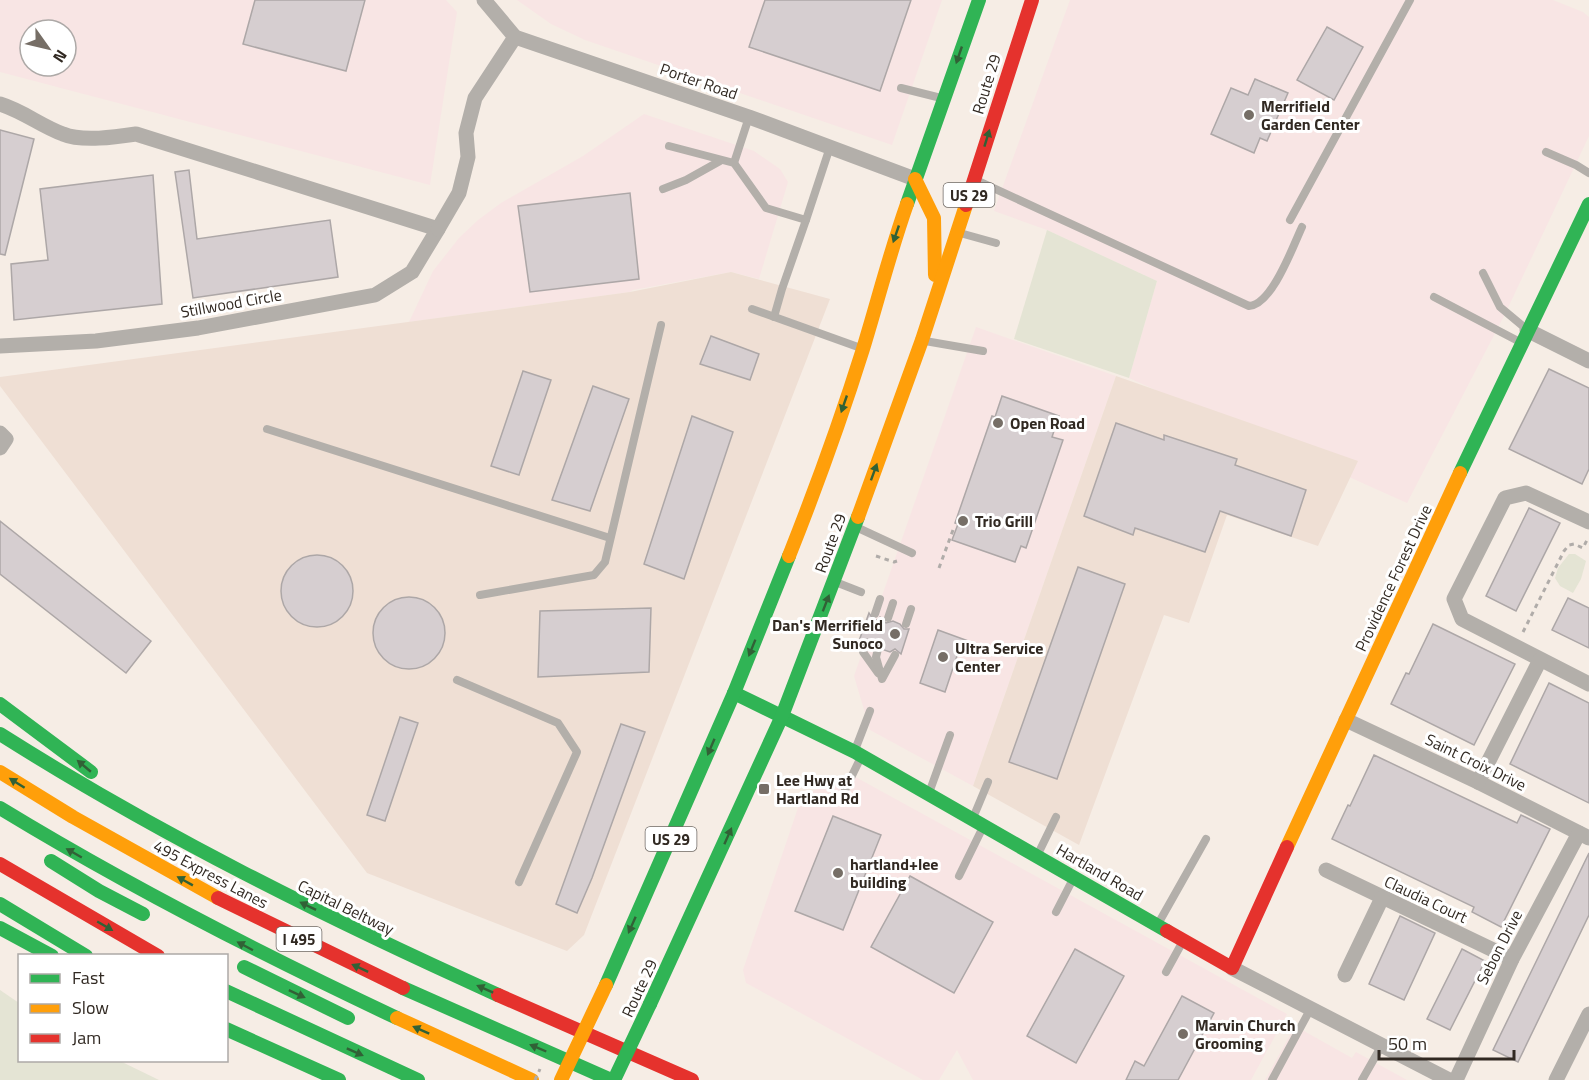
<svg xmlns="http://www.w3.org/2000/svg" width="1589" height="1080" viewBox="0 0 1589 1080" font-family="'Titillium Web',sans-serif">
<rect width="100%" height="100%" fill="#f6ede5"/>
<g fill="#f8e5e4" fill-rule="evenodd">
<path d="M0 0H446L457 12 430 185 0 72ZM30 30H66V66H30Z"/>
<polygon points="517,0 942,0 892,145 585,40 551,24"/>
<polygon points="1070,0 1553,0 1583,12 1589,17 1589,136 1506,312 1407,503 1129,378 1157,281 1047,230 994,211"/>
<polygon points="644,114 754,151 780,169 788,182 759,279 731,272 633,290 630,292 409,322 433,271 459,238 478,220 501,203 583,156"/>
<polygon points="976,327 1116,376 973,786 870,730 854,676"/>
<polygon points="850,774 1287,1014 1251,1080 973,1080 957,1050 939,1080 923,1080 746,983 743,970 802,796"/>
<polygon points="1295,1026 1352,1058 1356,1052 1407,1080 1265,1080"/>
</g>
<g fill="#efdfd4">
<polygon points="731,272 830,299 584,935 567,951 367,873 0,386 0,377 630,292"/>
<polygon points="1116,376 1358,461 1318,546 1227,515 1189,623 1164,615 1079,845 973,786"/>
</g>
<g fill="#e4e4d4">
<polygon points="1047,230 1157,281 1129,378 1014,339"/>
<polygon points="1569,554 1575,554 1586,561 1581,579 1573,593 1560,586 1555,578 1558,568"/>
<polygon points="0,990 19,1003 20,1060 120,1061 159,1080 0,1080"/>
</g>
<g fill="#d6ced0" stroke="#ada7a7" stroke-width="1.5">
<polygon points="255,0 365,0 346,71 243,44"/>
<polygon points="765,0 911,0 880,91 749,47"/>
<polygon points="1327,27 1363,47 1334,100 1297,80"/>
<polygon points="1255,79 1288,93 1267,141 1260,138 1254,153 1211,134 1231,88 1248,95"/>
<polygon points="0,130 34,139 5,255 0,254"/>
<polygon points="189,170 197,239 330,220 338,277 193,298 175,172"/>
<polygon points="153,175 162,304 14,320 11,264 48,260 40,189"/>
<polygon points="630,193 639,279 530,292 518,206"/>
<polygon points="711,336 759,354 750,380 700,364"/>
<polygon points="1549,369 1589,388 1589,469 1582,484 1509,449"/>
<polygon points="523,371 551,380 519,475 491,466"/>
<polygon points="593,386 629,399 590,511 552,500"/>
<polygon points="1002,396 1059,416 1052,437 1063,440 1026,548 1021,546 1015,562 952,540 958,524 955,523 992,416 995,417"/>
<polygon points="692,416 733,432 684,579 644,564"/>
<polygon points="1116,423 1164,440 1164,435 1237,459 1235,465 1306,490 1291,536 1220,511 1205,552 1135,528 1133,535 1084,516"/>
<polygon points="1529,508 1560,523 1516,611 1486,596"/>
<polygon points="0,521 151,641 126,673 0,574"/>
<circle cx="317" cy="591" r="36"/>
<polygon points="1078,567 1125,584 1057,779 1009,762"/>
<circle cx="409" cy="633" r="36"/>
<polygon points="1568,598 1589,608 1589,648 1552,630"/>
<polygon points="651,608 649,672 538,677 540,611"/>
<polygon points="869,613 873,619 877,620 880,617 886,623 893,621 900,624 904,629 909,629 901,654 895,649 890,652 884,650 880,643 871,645 867,639 859,641"/>
<polygon points="1433,624 1515,664 1474,745 1391,704 1406,673 1409,674"/>
<polygon points="938,630 971,642 967,656 958,653 945,692 920,683"/>
<polygon points="1549,683 1589,703 1589,803 1510,764"/>
<polygon points="400,717 418,723 385,821 367,815"/>
<polygon points="621,724 645,732 592,878 577,913 556,904"/>
<polygon points="1374,755 1517,823 1521,815 1550,829 1501,927 1472,912 1474,907 1332,839 1348,805 1350,806"/>
<polygon points="833,816 881,835 843,930 795,911"/>
<polygon points="1589,853 1589,915 1518,1062 1493,1050"/>
<polygon points="910,876 993,922 954,993 871,947"/>
<polygon points="1400,916 1435,933 1404,1000 1369,984"/>
<polygon points="1075,949 1124,976 1076,1063 1027,1036"/>
<polygon points="1462,949 1485,961 1450,1030 1427,1019"/>
<polygon points="1182,996 1214,1013 1178,1080 1126,1080 1135,1061 1144,1066"/>
</g>
<g fill="none" stroke-linecap="round" stroke-linejoin="round">
<g stroke="#b0aca9" stroke-width="3" stroke-dasharray="4.5 4.5" stroke-linecap="butt">
<polyline points="876,556 894,562 897,561"/>
<polyline points="939,568 953,530"/>
<polyline points="1523,632 1564,551 1569,545 1574,544 1583,548 1588,538"/>
</g>
<g stroke="#b3afaa" stroke-width="8">
<polyline points="901,88 941,98"/>
<polyline points="669,146 734,163 766,208 806,220 830,147"/>
<polyline points="1546,152 1576,165 1589,173"/>
<polyline points="734,163 749,117"/>
<path d="M978 181 1249 306C1272 305 1293 246 1302 227"/>
<polyline points="663,189 686,180 720,161"/>
<polyline points="1290,220 1410,0"/>
<polyline points="960,233 996,243"/>
<polyline points="1483,273 1500,307 1525,328"/>
<polyline points="1434,297 1520,342"/>
<polyline points="752,309 858,347"/>
<polyline points="774,317 782,289 806,220"/>
<polyline points="925,341 983,351"/>
<polyline points="267,429 610,538"/>
<polyline points="856,527 912,553"/>
<polyline points="838,583 861,592"/>
<polyline points="480,595 594,575 605,562 661,325"/>
<polyline points="875,614 880,599"/>
<polyline points="888,618 893,603"/>
<polyline points="906,624 911,609"/>
<polyline points="865,645 863,652 878,673"/>
<polyline points="878,649 876,657 882,679 895,655"/>
<polyline points="457,680 558,723 577,752 519,882"/>
<polyline points="855,750 870,711"/>
<polyline points="845,790 861,757"/>
<polyline points="929,793 950,735"/>
<polyline points="973,818 988,782"/>
<polyline points="1038,854 1056,817"/>
<polyline points="959,876 983,827"/>
<polyline points="1056,912 1073,879"/>
<polyline points="1158,924 1206,839"/>
<polyline points="1166,972 1183,941"/>
<polyline points="1272,1080 1311,1008"/>
<polyline points="1362,1080 1382,1045"/>
</g>
<g stroke="#b3afaa" stroke-width="15">
<polyline points="484,0 515,37 749,117 915,179"/>
<path d="M0 104C23 111 41 126 63 134 82 142 116 137 136 134L438 229 412 272 375 295 198 328 96 341 0 346"/>
<polyline points="438,229 459,193 468,157 466,133 475,98 515,37"/>
<polyline points="1527,330 1589,361"/>
<polyline points="0,433 6,439 0,448"/>
<polyline points="1589,522 1526,493 1505,498 1454,599 1462,619 1589,684"/>
<polyline points="1346,720 1478,782 1589,838"/>
<polyline points="1478,782 1540,660"/>
<polyline points="1326,870 1512,959"/>
<polyline points="1232,968 1449,1080"/>
<polyline points="1345,975 1382,898"/>
<polyline points="1456,1080 1512,959 1579,833"/>
<polyline points="1556,1080 1589,1014"/>
</g>
<g stroke="#30b455" stroke-width="14">
<polyline points="907,204 979,0"/>
<polyline points="1460,473 1589,204"/>
<polyline points="734,693 855,752 1167,931"/>
<polyline points="0,704 91,772"/>
<path d="M0 734C158 834 327 918 498 995"/>
<path d="M0 808C128 886 261 954 397 1018"/>
<polyline points="51,861 99,891 143,914"/>
<polyline points="0,904 86,956"/>
<polyline points="0,928 52,956"/>
<polyline points="244,967 348,1018"/>
<polyline points="606,985 734,693 789,556"/>
<polyline points="403,988 611,1080"/>
<polyline points="226,991 418,1080"/>
<polyline points="650,1004 782,716 858,517"/>
<polyline points="226,1029 339,1080"/>
</g>
<g stroke="#ff9f0a" stroke-width="14">
<polyline points="915,179 934,218 935,275"/>
<polyline points="858,517 922,340 966,205"/>
<path d="M789 556C816 488 841 419 863 349 878 300 890 252 907 204"/>
<polyline points="0,772 73,817 218,898"/>
<polyline points="1287,847 1460,473"/>
<polyline points="397,1018 532,1080"/>
</g>
<g stroke="#e5322d" stroke-width="14">
<polyline points="966,205 1032,0"/>
<polyline points="0,864 158,956"/>
<polyline points="218,898 403,988"/>
<polyline points="1167,931 1232,968 1287,847"/>
<polyline points="498,995 692,1080"/>
</g>
<polyline stroke="#b0aca9" stroke-width="3" stroke-dasharray="4.5 4.5" stroke-linecap="butt" points="535,1080 540,1069"/>
<polyline stroke="#30b455" stroke-width="14" points="614,1080 650,1004"/>
<polyline stroke="#ff9f0a" stroke-width="14" points="561,1080 606,985"/>
</g>
<defs><path id="oneway-solid" d="M-6-.8H1V-3.2L6.5 0L1 3.2V.8H-6Z" transform="scale(1.5)"/></defs>
<g fill="#316136">
<use href="#oneway-solid" transform="translate(959 55) rotate(109)"/>
<use href="#oneway-solid" transform="translate(987 138) rotate(-73)"/>
<use href="#oneway-solid" transform="translate(896 234) rotate(109)"/>
<use href="#oneway-solid" transform="translate(844 404) rotate(109)"/>
<use href="#oneway-solid" transform="translate(874 472) rotate(-70)"/>
<use href="#oneway-solid" transform="translate(826 603) rotate(-69)"/>
<use href="#oneway-solid" transform="translate(752 648) rotate(112)"/>
<use href="#oneway-solid" transform="translate(711 747) rotate(113)"/>
<use href="#oneway-solid" transform="translate(84 766) rotate(-140)"/>
<use href="#oneway-solid" transform="translate(17 783) rotate(-148)"/>
<use href="#oneway-solid" transform="translate(728 836) rotate(-66)"/>
<use href="#oneway-solid" transform="translate(74 853) rotate(-150)"/>
<use href="#oneway-solid" transform="translate(185 881) rotate(-151)"/>
<use href="#oneway-solid" transform="translate(308 906) rotate(-154)"/>
<use href="#oneway-solid" transform="translate(632 925) rotate(114)"/>
<use href="#oneway-solid" transform="translate(105 926) rotate(30)"/>
<use href="#oneway-solid" transform="translate(245 946) rotate(-152)"/>
<use href="#oneway-solid" transform="translate(360 968) rotate(-155)"/>
<use href="#oneway-solid" transform="translate(485 989) rotate(-156)"/>
<use href="#oneway-solid" transform="translate(297 994) rotate(25)"/>
<use href="#oneway-solid" transform="translate(421 1030) rotate(-156)"/>
<use href="#oneway-solid" transform="translate(538 1048) rotate(-157)"/>
<use href="#oneway-solid" transform="translate(355 1052) rotate(24)"/>
</g>
<g fill="#766e66" stroke="#fff" stroke-width="2">
<circle cx="1249" cy="115" r="6"/>
<circle cx="998" cy="423" r="6"/>
<circle cx="963" cy="521" r="6"/>
<circle cx="895" cy="634" r="6"/>
<circle cx="943" cy="657" r="6"/>
<rect x="758" y="783" width="12" height="12" rx="3"/>
<circle cx="838" cy="873" r="6"/>
<circle cx="1183" cy="1034" r="6"/>
</g>
<g text-anchor="middle" dominant-baseline="central" stroke-width="6" stroke-linejoin="round" paint-order="stroke">
<g fill="#fff" stroke="#6f6964" stroke-width="1.5">
<rect x="943.5" y="183" width="51" height="24" rx="4.5"/>
<rect x="645.5" y="827" width="51" height="24" rx="4.5"/>
<rect x="276.5" y="927" width="45" height="24" rx="4.5"/>
</g>
<g font-size="15" font-weight="bold" fill="#312922">
<text x="969" y="195">US 29</text>
<text x="671" y="839">US 29</text>
<text x="299" y="939">I 495</text>
</g>
<g font-size="16" fill="#312922" stroke="#fff">
<text transform="translate(699 81) rotate(19)">Porter Road</text>
<text transform="translate(986 84) rotate(-73)">Route 29</text>
<text transform="translate(231 303) rotate(-10)">Stillwood Circle</text>
<text transform="translate(830 543) rotate(-70)">Route 29</text>
<text transform="translate(1393 578) rotate(-65)">Providence Forest Drive</text>
<text transform="translate(1476 762) rotate(26)">Saint Croix Drive</text>
<text transform="translate(1100 872) rotate(30)">Hartland Road</text>
<text transform="translate(211 874) rotate(28)">495 Express Lanes</text>
<text transform="translate(1426 899) rotate(25)">Claudia Court</text>
<text transform="translate(346 907) rotate(26)">Capital Beltway</text>
<text transform="translate(1499 947) rotate(-63)">Sebon Drive</text>
<text transform="translate(639 988) rotate(-65)">Route 29</text>
</g>
<g font-size="16" font-weight="bold" fill="#312922" stroke="#fff" text-anchor="start">
<text x="1261" y="106">Merrifield<tspan x="1261" dy="18">Garden Center</tspan></text>
<text x="1010" y="423">Open Road</text>
<text x="975" y="521">Trio Grill</text>
<text x="883" y="625" text-anchor="end">Dan's Merrifield<tspan x="883" dy="18">Sunoco</tspan></text>
<text x="955" y="648">Ultra Service<tspan x="955" dy="18">Center</tspan></text>
<text x="776" y="780">Lee Hwy at<tspan x="776" dy="18">Hartland Rd</tspan></text>
<text x="850" y="864">hartland+lee<tspan x="850" dy="18">building</tspan></text>
<text x="1195" y="1025">Marvin Church<tspan x="1195" dy="18">Grooming</tspan></text>
</g>
</g>
<rect x="18" y="954" width="210" height="108" fill="#ffffff" stroke="#ada9a7" stroke-width="1.5"/>
<rect x="30" y="974" width="30" height="9" fill="#30b455" stroke="#ada9a7" stroke-width="1.5"/>
<text x="72" y="984" font-size="18" fill="#312922">Fast</text>
<rect x="30" y="1004" width="30" height="9" fill="#ff9f0a" stroke="#ada9a7" stroke-width="1.5"/>
<text x="72" y="1014" font-size="18" fill="#312922">Slow</text>
<rect x="30" y="1034" width="30" height="9" fill="#e5322d" stroke="#ada9a7" stroke-width="1.5"/>
<text x="72" y="1044" font-size="18" fill="#312922">Jam</text>
<g transform="translate(48 48) rotate(124)"><circle r="28" fill="#ffffff" stroke="#ada9a7" stroke-width="1.5"/>
<path d="M0-4.5L10 22L0 15L-10 22Z" fill="#766e66"/>
<text y="-9" font-size="16" font-weight="bold" text-anchor="middle" fill="#312922">N</text>
</g>
<path d="M1379 1050v9h135v-9" fill="none" stroke="#312922" stroke-width="3"/>
<text x="1388" y="1050" font-size="18" fill="#312922" stroke="#ffffff" stroke-width="4.5" paint-order="stroke">50 m</text>
</svg>
